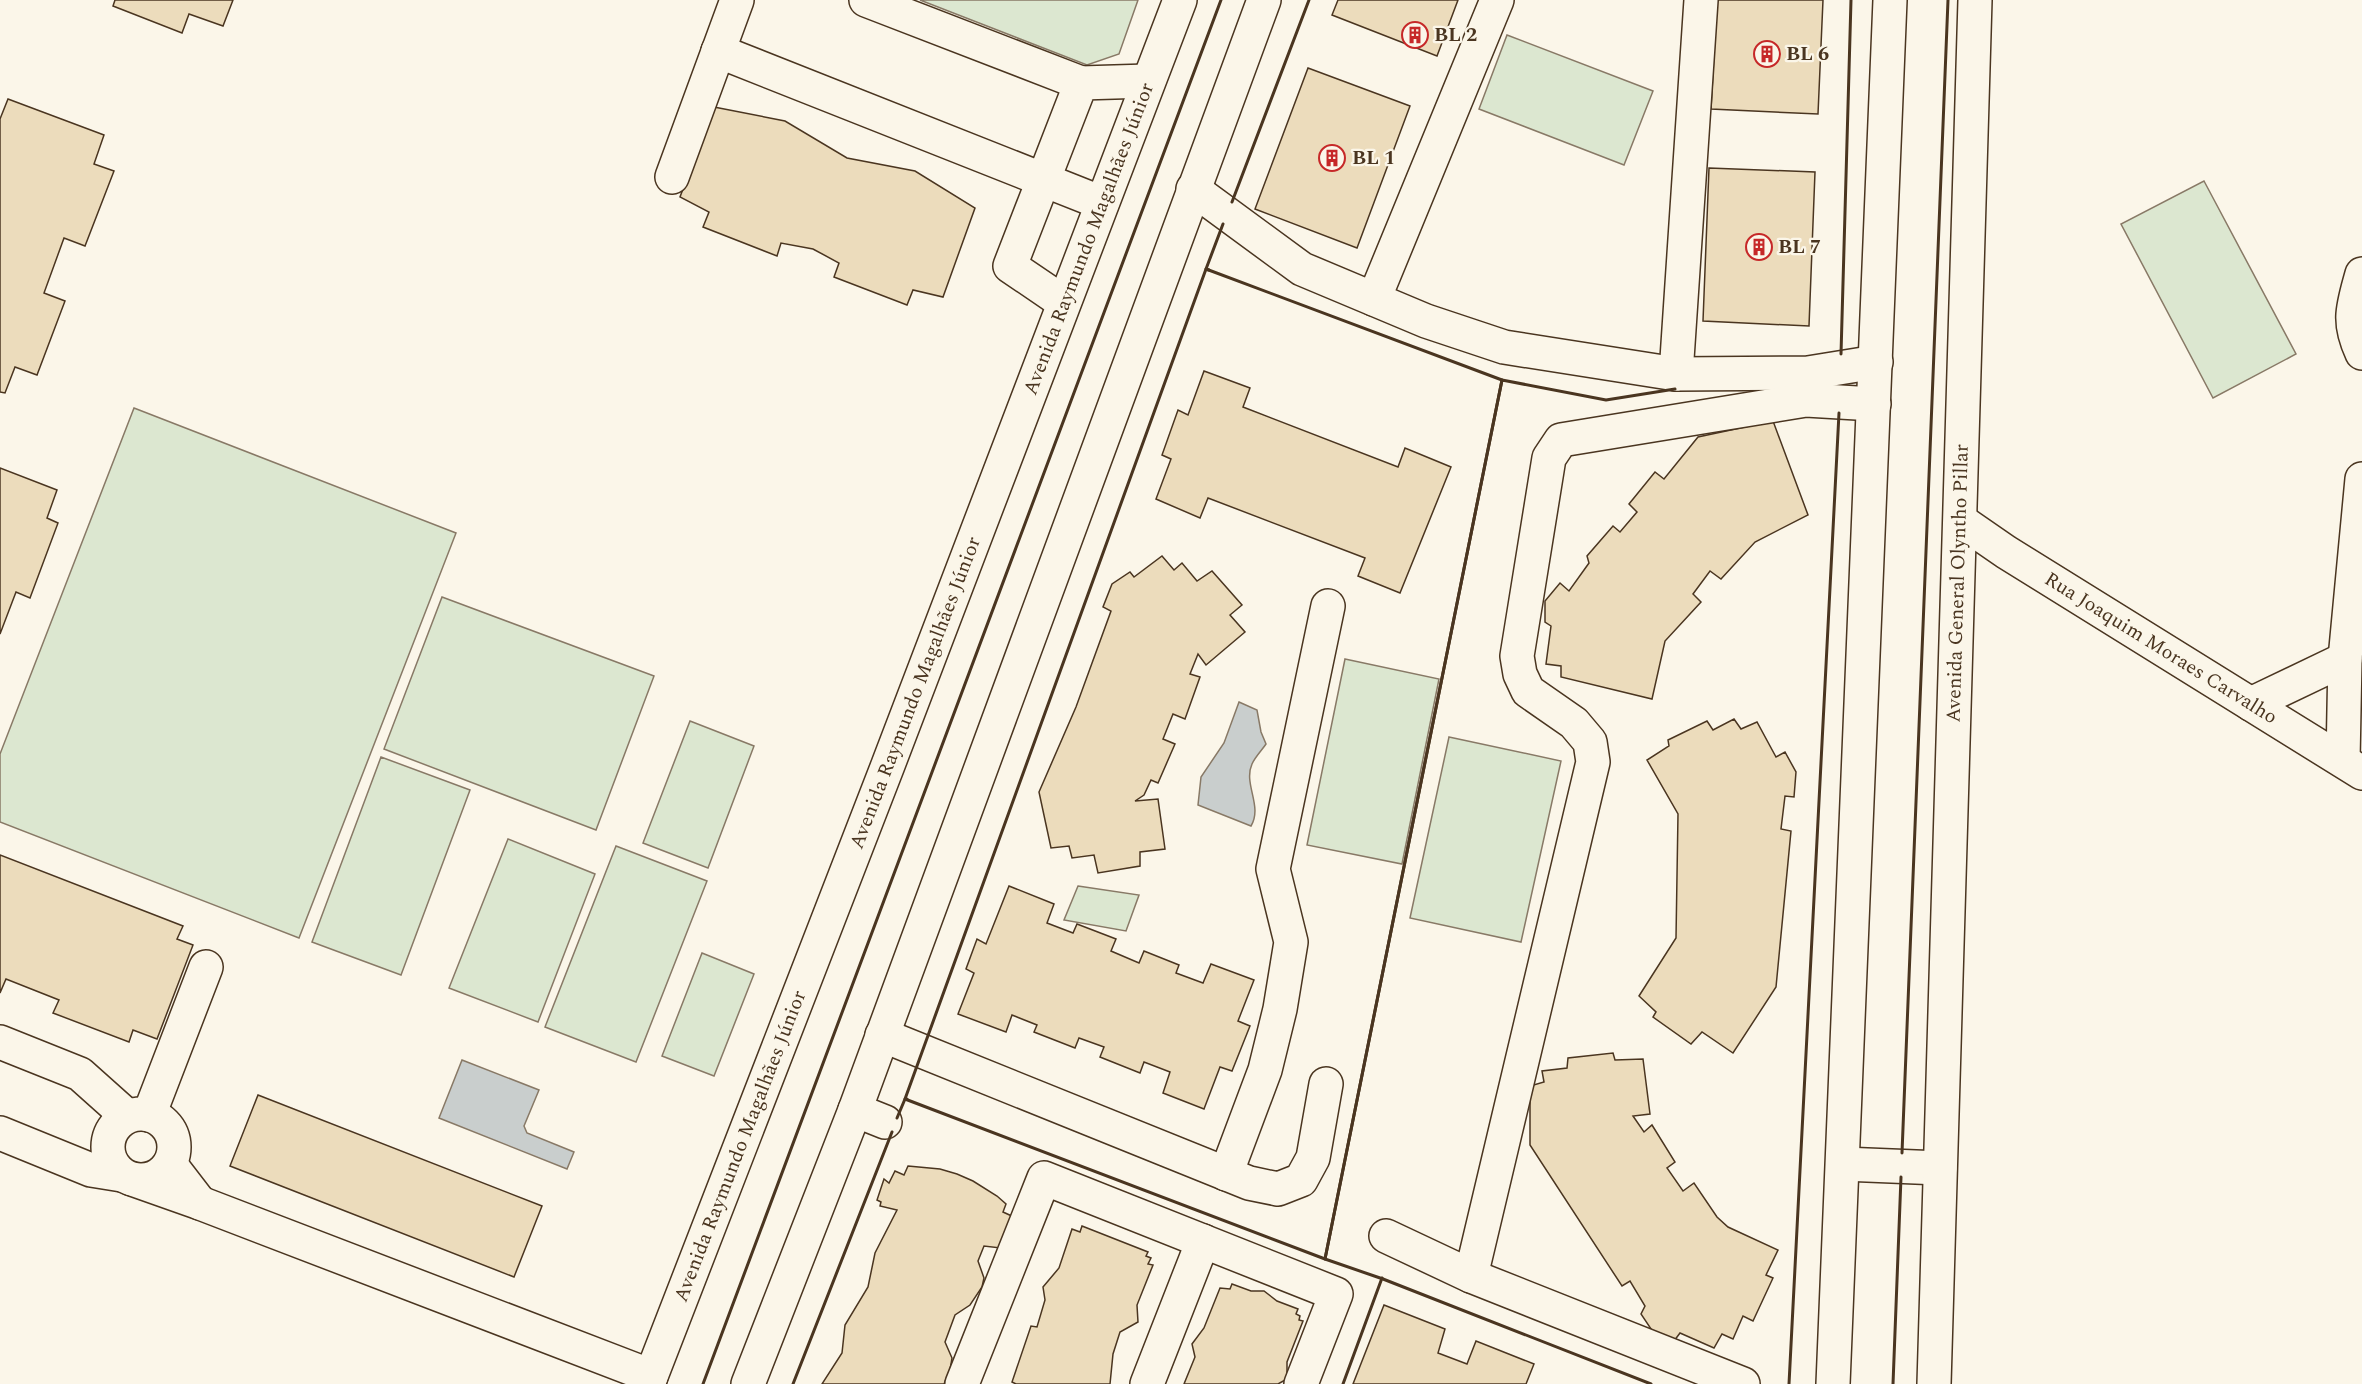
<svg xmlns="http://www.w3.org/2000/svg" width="2362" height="1384" viewBox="0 0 2362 1384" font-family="Spectral,serif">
<rect width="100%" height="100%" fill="#fbf6e9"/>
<g fill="#dce7d0" stroke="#887966" stroke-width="1.5">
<polygon points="920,0 1138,0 1119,54 1087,65"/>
<polygon points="1507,35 1653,91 1624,165 1479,109"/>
<polygon points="2204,181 2296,354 2213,398 2121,224"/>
<polygon points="134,408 456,533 299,938 0,822 0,754"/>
<polygon points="442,597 654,676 596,830 384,749"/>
<polygon points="1345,659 1439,679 1402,864 1307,845"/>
<polygon points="690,721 754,746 708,868 643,843"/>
<polygon points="1449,737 1561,761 1521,942 1410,918"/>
<polygon points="381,757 470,790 401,975 312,942"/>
<polygon points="508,839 595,874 538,1022 449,988"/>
<polygon points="616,846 707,881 636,1062 545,1027"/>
<polygon points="1078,886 1139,895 1126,931 1064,920"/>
<polygon points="702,953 754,974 714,1076 662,1056"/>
</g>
<g fill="#c9cecd" stroke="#887966" stroke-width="1.5">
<path d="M1239 702 1257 710 1261 732 1266 744C1262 750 1255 757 1252 764 1243 784 1263 806 1251 826L1198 805 1201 777 1224 743Z"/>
<polygon points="462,1060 539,1090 524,1126 527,1133 574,1152 567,1169 439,1118"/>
</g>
<g fill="#ecdcbc" stroke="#4a3520" stroke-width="1.5">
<polygon points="115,0 233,0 223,26 189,14 182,33 113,6"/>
<polygon points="1338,0 1458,0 1437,56 1332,15"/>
<polygon points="1717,0 1823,0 1818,114 1711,109"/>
<polygon points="1308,68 1410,106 1357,248 1255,209"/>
<polygon points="8,99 104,135 94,164 114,171 85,246 64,238 44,293 65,301 37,375 15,367 5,393 0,392 0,119"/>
<polygon points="714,107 785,121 847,158 915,171 975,208 943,297 913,290 907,305 834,277 839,263 813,249 781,243 777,256 703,227 709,212 680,197"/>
<polygon points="1709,168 1815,172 1809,326 1703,321"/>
<polygon points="1204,371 1250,388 1243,407 1398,467 1405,448 1451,467 1400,593 1358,576 1365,558 1208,498 1200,518 1156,499 1171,459 1162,455 1178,410 1188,415"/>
<polygon points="1773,421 1808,515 1755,542 1721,579 1710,571 1693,594 1701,602 1665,641 1652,699 1561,677 1561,666 1546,664 1551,626 1545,622 1545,601 1560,583 1569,591 1589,563 1587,556 1613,526 1620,532 1637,512 1629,504 1655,472 1664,479 1698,437"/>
<polygon points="0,468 57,490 47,518 58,523 30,598 16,592 0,634"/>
<polygon points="1162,556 1174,570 1182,563 1197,581 1212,571 1242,605 1230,615 1245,632 1206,665 1198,654 1190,674 1200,677 1185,719 1173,714 1163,739 1175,744 1158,783 1151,780 1144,795 1135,801 1158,799 1165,849 1140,852 1140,866 1098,873 1094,855 1072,858 1069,846 1051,848 1039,792 1076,707 1111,611 1103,607 1112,584 1130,572 1134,577"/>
<polygon points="1734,719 1741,729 1757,722 1776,757 1785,752 1796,772 1794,797 1785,796 1781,829 1791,831 1776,987 1733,1053 1702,1032 1691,1044 1653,1017 1656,1012 1639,996 1676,938 1678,814 1647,760 1669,746 1668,740 1707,721 1713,730"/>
<polygon points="0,855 183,926 177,939 193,945 157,1039 133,1030 129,1042 53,1013 59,1000 6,979 0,993"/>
<polygon points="1009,886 1054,904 1047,923 1073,933 1077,924 1116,939 1111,951 1139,963 1144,951 1179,965 1176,973 1203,983 1211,964 1254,980 1238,1021 1250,1026 1232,1071 1220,1067 1204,1109 1163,1093 1170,1072 1144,1062 1140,1073 1100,1057 1104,1047 1079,1038 1075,1048 1034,1032 1037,1025 1012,1015 1006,1032 958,1014 974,973 966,969 977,939 986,944"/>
<polygon points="1613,1053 1615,1060 1643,1059 1650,1114 1633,1116 1644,1132 1652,1125 1675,1162 1667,1168 1683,1191 1694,1183 1717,1217 1728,1227 1778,1250 1766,1275 1773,1278 1753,1321 1743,1316 1733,1339 1722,1334 1714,1348 1680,1333 1674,1341 1653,1332 1641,1314 1645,1306 1630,1281 1622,1286 1530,1145 1530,1086 1544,1082 1542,1071 1567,1068 1568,1058"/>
<polygon points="258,1095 542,1206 514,1277 230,1166"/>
<polygon points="908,1166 940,1169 957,1174 973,1181 997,1196 1006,1204 1003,1212 1014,1217 1009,1249 984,1246 978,1261 984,1278 982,1287 970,1305 955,1315 945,1342 952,1358 950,1370 944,1384 822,1384 842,1353 845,1325 868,1287 875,1253 897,1210 880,1206 881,1202 877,1200 884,1179 889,1183 895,1171 904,1175"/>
<polygon points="1082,1226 1148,1252 1146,1256 1151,1258 1148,1264 1153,1265 1137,1305 1138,1322 1120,1332 1113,1354 1110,1384 1016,1384 1012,1382 1031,1326 1037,1327 1045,1300 1043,1287 1059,1268 1072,1229 1080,1232"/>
<polygon points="1232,1284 1251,1291 1264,1291 1277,1301 1298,1309 1296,1314 1300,1316 1299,1320 1303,1321 1287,1362 1287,1379 1278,1384 1184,1384 1195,1357 1192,1344 1204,1328 1220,1288 1230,1289"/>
<polygon points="1384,1305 1445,1329 1438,1353 1467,1364 1476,1341 1534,1364 1526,1384 1353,1384"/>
</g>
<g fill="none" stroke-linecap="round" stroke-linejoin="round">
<defs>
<g id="minor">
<polyline points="866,0 1081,83"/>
<polyline points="718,51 1102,203"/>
<polyline points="672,177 737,0"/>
<polyline points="1193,189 1302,269 1426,321 1504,347 1676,374 1808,373 1876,362"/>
<path d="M2362 274C2353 307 2347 321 2362 353"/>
<polyline points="1374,299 1497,0"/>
<polyline points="1063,302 1010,266 1081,83 1148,81"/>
<polyline points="1676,374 1701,0"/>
<path id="s1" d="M1961 521 2006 552 2362 773"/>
<polyline points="2251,704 2345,659"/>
<polyline points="2343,760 2345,659 2362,479"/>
<polyline points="882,1035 1249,1183 1278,1189 1301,1180 1313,1158 1326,1084"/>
<polyline points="0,1042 80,1074 127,1116"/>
<polyline points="855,1110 885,1122"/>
<circle cx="141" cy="1147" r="33"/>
<polyline points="149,1115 206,967"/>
<polyline points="0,1133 91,1170 122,1175"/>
<polyline points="1843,1164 1940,1168"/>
<polyline points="1226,1174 1265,1070 1280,1009 1291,942 1273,869 1328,606"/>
<polyline points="132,1179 200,1203 170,1164"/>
<polyline points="200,1203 651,1376"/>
<polyline points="1386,1236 1471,1276 1743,1384"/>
<polyline points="1471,1276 1593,762 1590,742 1574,723 1528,691 1520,674 1517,656 1549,458 1561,440 1806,400 1874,404"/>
<path id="s2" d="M648 1384 888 765 1180 0"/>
<polyline points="748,1384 855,1110 1264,0"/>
<polyline points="962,1384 1044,1178 1336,1294 1301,1384"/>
<polyline points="1147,1384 1203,1241"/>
<polyline points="1833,1384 1890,0"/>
<path id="s3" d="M1934 1384 1975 0"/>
</g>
</defs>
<use href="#minor" stroke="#4a3520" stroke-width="36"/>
<use href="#minor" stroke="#fbf6e9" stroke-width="33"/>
<g stroke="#4a3520" stroke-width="3">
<polyline points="1232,202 1309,0"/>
<polygon points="1206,269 1502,380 1325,1259 905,1099"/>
<polyline points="1209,270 1206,269 1223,224"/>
<polyline points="1841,354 1851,0"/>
<polyline points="897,1118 905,1099 907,1099"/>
<polyline points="1902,1153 1948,0"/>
<polyline points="703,1384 1221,0"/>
<polyline points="793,1384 892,1132"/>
<polyline points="1343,1384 1382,1278"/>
<polyline points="1651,1384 1383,1279 1325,1259 1502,380 1606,400 1675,389"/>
<polyline points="1789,1384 1839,413"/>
<polyline points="1893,1384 1901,1177"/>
</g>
</g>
<defs>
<symbol id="building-ring" viewBox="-11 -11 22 22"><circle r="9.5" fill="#fbf6e9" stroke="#c62828" stroke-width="1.5"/><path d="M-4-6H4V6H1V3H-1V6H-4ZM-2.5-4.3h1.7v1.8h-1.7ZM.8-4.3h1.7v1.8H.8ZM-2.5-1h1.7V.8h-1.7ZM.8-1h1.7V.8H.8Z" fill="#c62828"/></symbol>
</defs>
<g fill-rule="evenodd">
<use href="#building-ring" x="1400" y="20" width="30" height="30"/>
<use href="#building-ring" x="1752" y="39" width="30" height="30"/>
<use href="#building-ring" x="1317" y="143" width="30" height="30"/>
<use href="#building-ring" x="1744" y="232" width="30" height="30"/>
</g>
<g text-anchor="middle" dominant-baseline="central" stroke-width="4.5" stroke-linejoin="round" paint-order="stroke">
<g font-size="20" font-weight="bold" fill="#4a3520" stroke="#fbf6e9" text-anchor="start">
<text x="1434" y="35">BL 2</text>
<text x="1786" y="54">BL 6</text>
<text x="1352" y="158">BL 1</text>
<text x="1778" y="247">BL 7</text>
</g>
<g font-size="20" fill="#4a3520" stroke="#fbf6e9">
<text stroke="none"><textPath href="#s2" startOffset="1227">Avenida Raymundo Magalhães Júnior</textPath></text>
<text stroke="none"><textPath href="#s3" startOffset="801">Avenida General Olyntho Pillar</textPath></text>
<text stroke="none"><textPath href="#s1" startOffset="237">Rua Joaquim Moraes Carvalho</textPath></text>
<text stroke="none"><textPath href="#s2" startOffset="741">Avenida Raymundo Magalhães Júnior</textPath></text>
<text stroke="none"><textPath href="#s2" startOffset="255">Avenida Raymundo Magalhães Júnior</textPath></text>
</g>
</g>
</svg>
